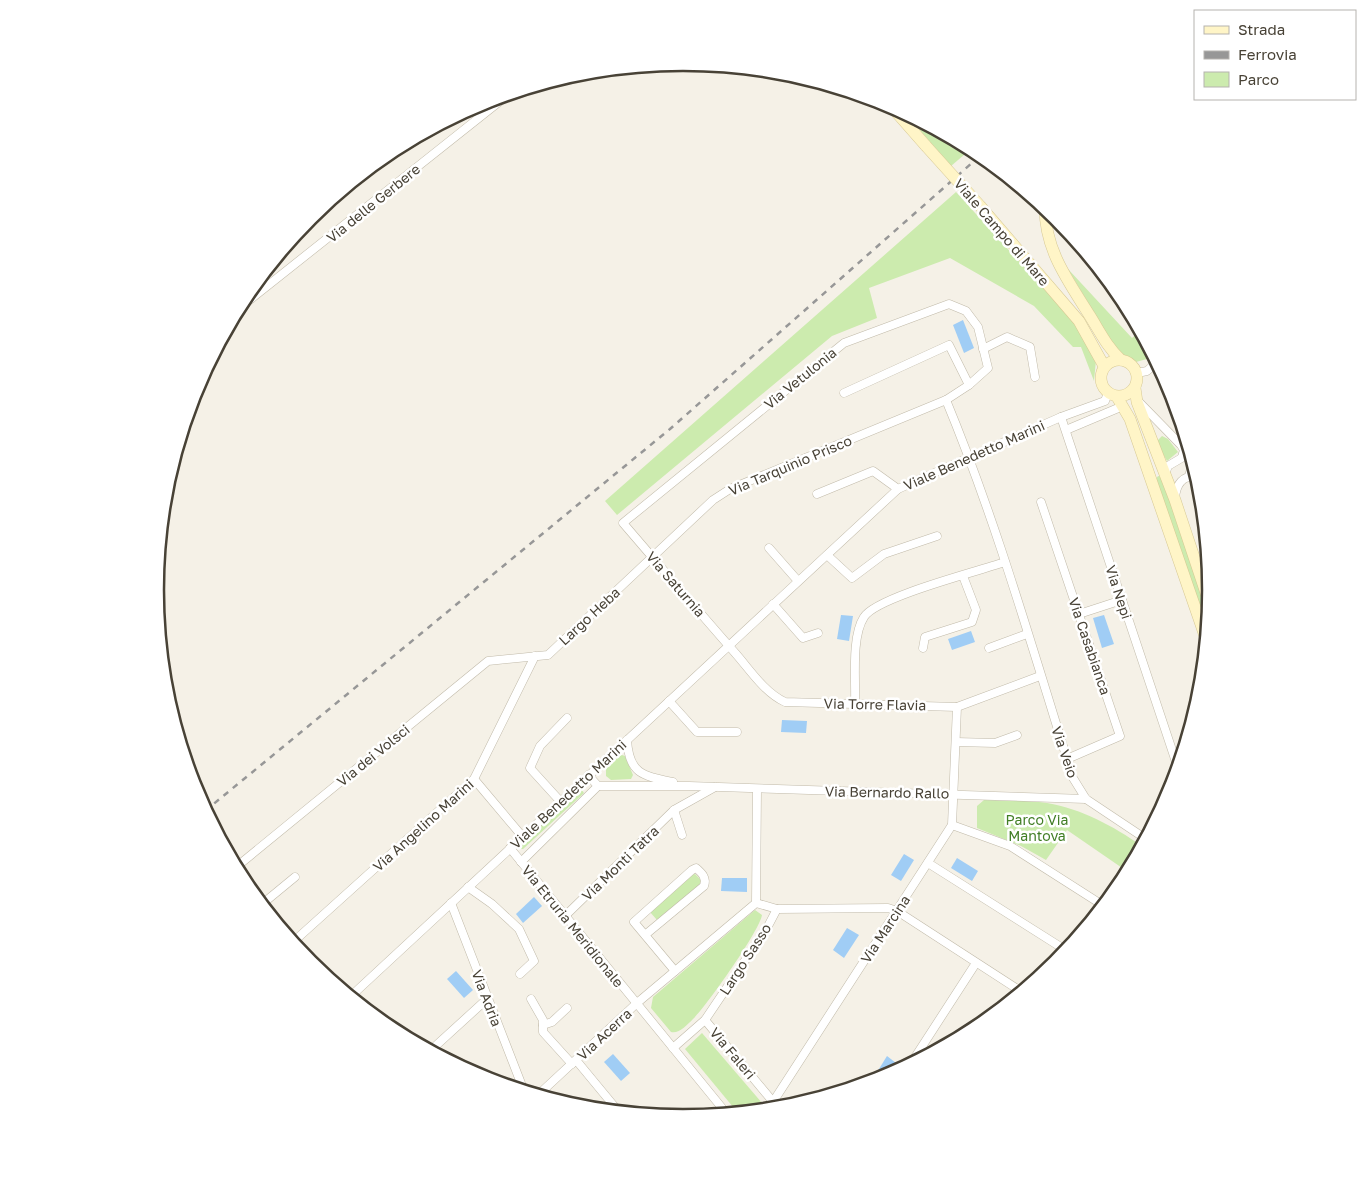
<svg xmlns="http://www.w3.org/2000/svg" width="1366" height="1181" viewBox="0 0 1366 1181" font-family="'Golos Text',sans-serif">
<rect width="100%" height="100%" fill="#f5f1e7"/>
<g fill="#ccebae">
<polygon points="905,113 971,149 951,166"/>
<polygon points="956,192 1076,324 1096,360 1094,381 1081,347 1073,347 1034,306 950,258 869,288 877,318 832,336 617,515 605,501"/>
<polygon points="1068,269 1132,338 1140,331 1154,357 1136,362 1117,351"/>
<polygon points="1162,436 1168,439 1178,452 1167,461 1156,442"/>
<polygon points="1158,476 1162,477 1209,613 1207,631 1156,479"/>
<polygon points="619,754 625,756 633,775 631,779 611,780 606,776 606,766"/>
<polygon points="581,789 584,793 523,849 519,849 519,846"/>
<path d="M984 800C1005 801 1026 800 1047 803 1082 809 1113 826 1142 846L1128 872 1067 830 1046 860 1021 846 977 828V806Z"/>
<polygon points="695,874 701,880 701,885 657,920 650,912 691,875"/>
<path d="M755 910 762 915C760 930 706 1007 693 1019 687 1025 679 1034 671 1032L651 1008 653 997Z"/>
<polygon points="702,1033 768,1110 738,1113 685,1049"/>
</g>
<g fill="#a0cdf5">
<polygon points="963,320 974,348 964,353 953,325"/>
<polygon points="841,615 853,616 849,641 837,639"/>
<polygon points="1104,615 1114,644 1102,648 1093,618"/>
<polygon points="971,631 975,642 952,650 948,639"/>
<polygon points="782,720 807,721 806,733 781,732"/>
<polygon points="904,854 914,860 901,881 891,875"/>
<polygon points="957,858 978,871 972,881 951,868"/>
<polygon points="722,878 747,878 747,892 721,891"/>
<polygon points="534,897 542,906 523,923 516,914"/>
<polygon points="847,928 859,935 844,958 833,950"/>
<polygon points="456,971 473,990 464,998 447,979"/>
<polygon points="613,1054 630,1073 621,1081 604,1062"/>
<polygon points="887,1056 896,1063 888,1077 880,1080 874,1077"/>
</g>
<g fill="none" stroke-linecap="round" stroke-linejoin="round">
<defs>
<g id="street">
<polyline points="237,310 509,94"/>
<polyline points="983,349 1007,337 1030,347 1035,377"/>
<polyline points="1137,373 1147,371 1157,362"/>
<polyline points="844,393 949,345 969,385"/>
<path d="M946 400C997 523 1033 651 1073 778L1086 799 1146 839"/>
<polyline points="1138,401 1181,445 1184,450 1182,457"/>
<polyline points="1061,417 1178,768"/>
<polyline points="1066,430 1123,406"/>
<polyline points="1165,474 1168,466 1190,453"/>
<polyline points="1189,476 1193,462"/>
<polyline points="817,494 873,471 898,489"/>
<path d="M1175 498C1176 484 1183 475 1197 476"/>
<polyline points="1041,502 1120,736 1067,759"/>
<polyline points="769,548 798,581"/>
<polyline points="827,555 852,578 884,554 937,536"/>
<polyline points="773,604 803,638 818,633"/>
<polyline points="1079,614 1122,600"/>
<polyline points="923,648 925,637 972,622 976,610 963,576"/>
<polyline points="989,648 1027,634"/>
<polyline points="669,701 697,732 737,732"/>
<path d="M855 703C856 680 851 637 864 617 876 597 979 571 1005 562"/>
<path d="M627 740C629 774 643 776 673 782"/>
<polyline points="956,742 995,743 1017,735"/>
<polyline points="588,775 598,786 689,786 1086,799"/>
<polyline points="474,779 522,836"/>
<polyline points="560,801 530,768 540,746 567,718"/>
<polyline points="674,810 682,835"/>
<polyline points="952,825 1010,846 1104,906"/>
<polyline points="510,848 727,1114"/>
<polyline points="521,862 598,786"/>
<polyline points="928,863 1067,951"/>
<path d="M235 868 488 661 548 655 713 500 730 489 946 400 969 385 988 368 978 327 966 311 949 304 844 343 623 523C661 567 698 611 736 654 750 670 765 693 785 702L957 707 1040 676"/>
<polyline points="468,887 492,904 519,929 534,961 520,974"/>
<polyline points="451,903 524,1091"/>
<polyline points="756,903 757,789"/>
<polyline points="261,905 295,877"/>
<polyline points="777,909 888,908 897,911 1022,992"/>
<polyline points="566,915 674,810 715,787"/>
<path d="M645 935 704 886C707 878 702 873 696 868L692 870 634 922 675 971"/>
<polyline points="292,943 474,779 535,656"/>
<polyline points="350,997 898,489 1061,417 1105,401 1108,393"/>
<polyline points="531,999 543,1020 543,1032 572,1064"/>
<polyline points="705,1020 779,1109"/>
<polyline points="543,1025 552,1022 567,1008"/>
<polyline points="430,1051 487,999"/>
<polyline points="576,1060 619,1112"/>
<polyline points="910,1065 976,963"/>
<polyline points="538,1095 637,1003 756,903 777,909 767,928 705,1020 673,1048"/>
<polyline points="773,1102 952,825 957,707"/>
</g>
<g id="secondary">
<polyline points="890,105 926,146"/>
<polyline points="981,207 1079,321 1104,366"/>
<path d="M1045 208C1045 251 1069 282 1090 316 1100 332 1107 347 1121 360"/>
<circle cx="1119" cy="378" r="18"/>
<polyline points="1135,388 1137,402 1175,500 1210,605"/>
<polyline points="1117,397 1130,419 1206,639"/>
</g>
</defs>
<use href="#street" stroke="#c1baa9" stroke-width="9"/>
<use href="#secondary" stroke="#d7c994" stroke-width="12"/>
<use href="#street" stroke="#fff" stroke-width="8"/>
<use href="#secondary" stroke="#fff5c7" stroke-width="11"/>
<polyline stroke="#979797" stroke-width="2.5" stroke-dasharray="6 6" stroke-linecap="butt" points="205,811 670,429 981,155"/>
<defs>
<polyline id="secondary-bridge" points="926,146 981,207"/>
</defs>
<use href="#secondary-bridge" stroke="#d7c994" stroke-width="12" stroke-linecap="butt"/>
<use href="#secondary-bridge" stroke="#fff5c7" stroke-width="11"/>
</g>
<g text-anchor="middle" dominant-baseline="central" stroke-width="5" stroke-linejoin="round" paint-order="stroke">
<g font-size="14" fill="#484236" stroke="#fff">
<text transform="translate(373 203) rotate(-39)">Via delle Gerbere</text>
<text transform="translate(1002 232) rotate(49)">Viale Campo di Mare</text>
<text transform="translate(800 378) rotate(-39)">Via Vetulonia</text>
<text transform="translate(974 455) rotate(-24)">Viale Benedetto Marini</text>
<text transform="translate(790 465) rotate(-23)">Via Tarquinio Prisco</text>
<text transform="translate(676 584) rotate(49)">Via Saturnia</text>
<text transform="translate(1119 592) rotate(72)">Via Nepi</text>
<text transform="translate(589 616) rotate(-43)">Largo Heba</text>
<text transform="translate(1090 646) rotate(71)">Via Casabianca</text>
<text transform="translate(875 704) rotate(1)">Via Torre Flavia</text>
<text transform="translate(1065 752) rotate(71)">Via Veio</text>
<text transform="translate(373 755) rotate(-39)">Via dei Volsci</text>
<text transform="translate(887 792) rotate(1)">Via Bernardo Rallo</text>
<text transform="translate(568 794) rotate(-43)">Viale Benedetto Marini</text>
<text transform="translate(423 825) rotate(-42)">Via Angelino Marini</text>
<text transform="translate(620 863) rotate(-44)">Via Monti Tatra</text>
<text transform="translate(573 926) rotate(51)">Via Etruria Meridionale</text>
<text transform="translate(885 929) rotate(-57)">Via Marcina</text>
<text transform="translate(745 959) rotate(-57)">Largo Sasso</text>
<text transform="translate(487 998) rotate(69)">Via Adria</text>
<text transform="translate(604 1034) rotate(-43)">Via Acerra</text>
<text transform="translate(733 1053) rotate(50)">Via Faleri</text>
</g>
<g font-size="14" fill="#417e25" stroke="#fff">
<text x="1037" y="819">Parco Via<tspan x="1037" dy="16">Mantova</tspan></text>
</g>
</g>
<path d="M0 0H1366V1181H0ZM164 590a519 519 0 1 1 1038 0a519 519 0 1 1-1038 0Z" fill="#fff" fill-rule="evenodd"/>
<path fill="none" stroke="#484236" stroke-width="2.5" d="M164 590a519 519 0 1 1 1038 0a519 519 0 1 1-1038 0Z"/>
<rect x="1194" y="10" width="162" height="90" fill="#ffffff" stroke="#b6b3af"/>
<rect x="1204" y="26" width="25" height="8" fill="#fff5c7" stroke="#b6b3af"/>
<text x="1238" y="35" font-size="15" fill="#484236">Strada</text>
<rect x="1204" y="51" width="25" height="8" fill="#979797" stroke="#b6b3af"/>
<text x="1238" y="60" font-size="15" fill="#484236">Ferrovia</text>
<rect x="1204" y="72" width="25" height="15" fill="#ccebae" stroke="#b6b3af"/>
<text x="1238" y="85" font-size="15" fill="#484236">Parco</text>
</svg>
